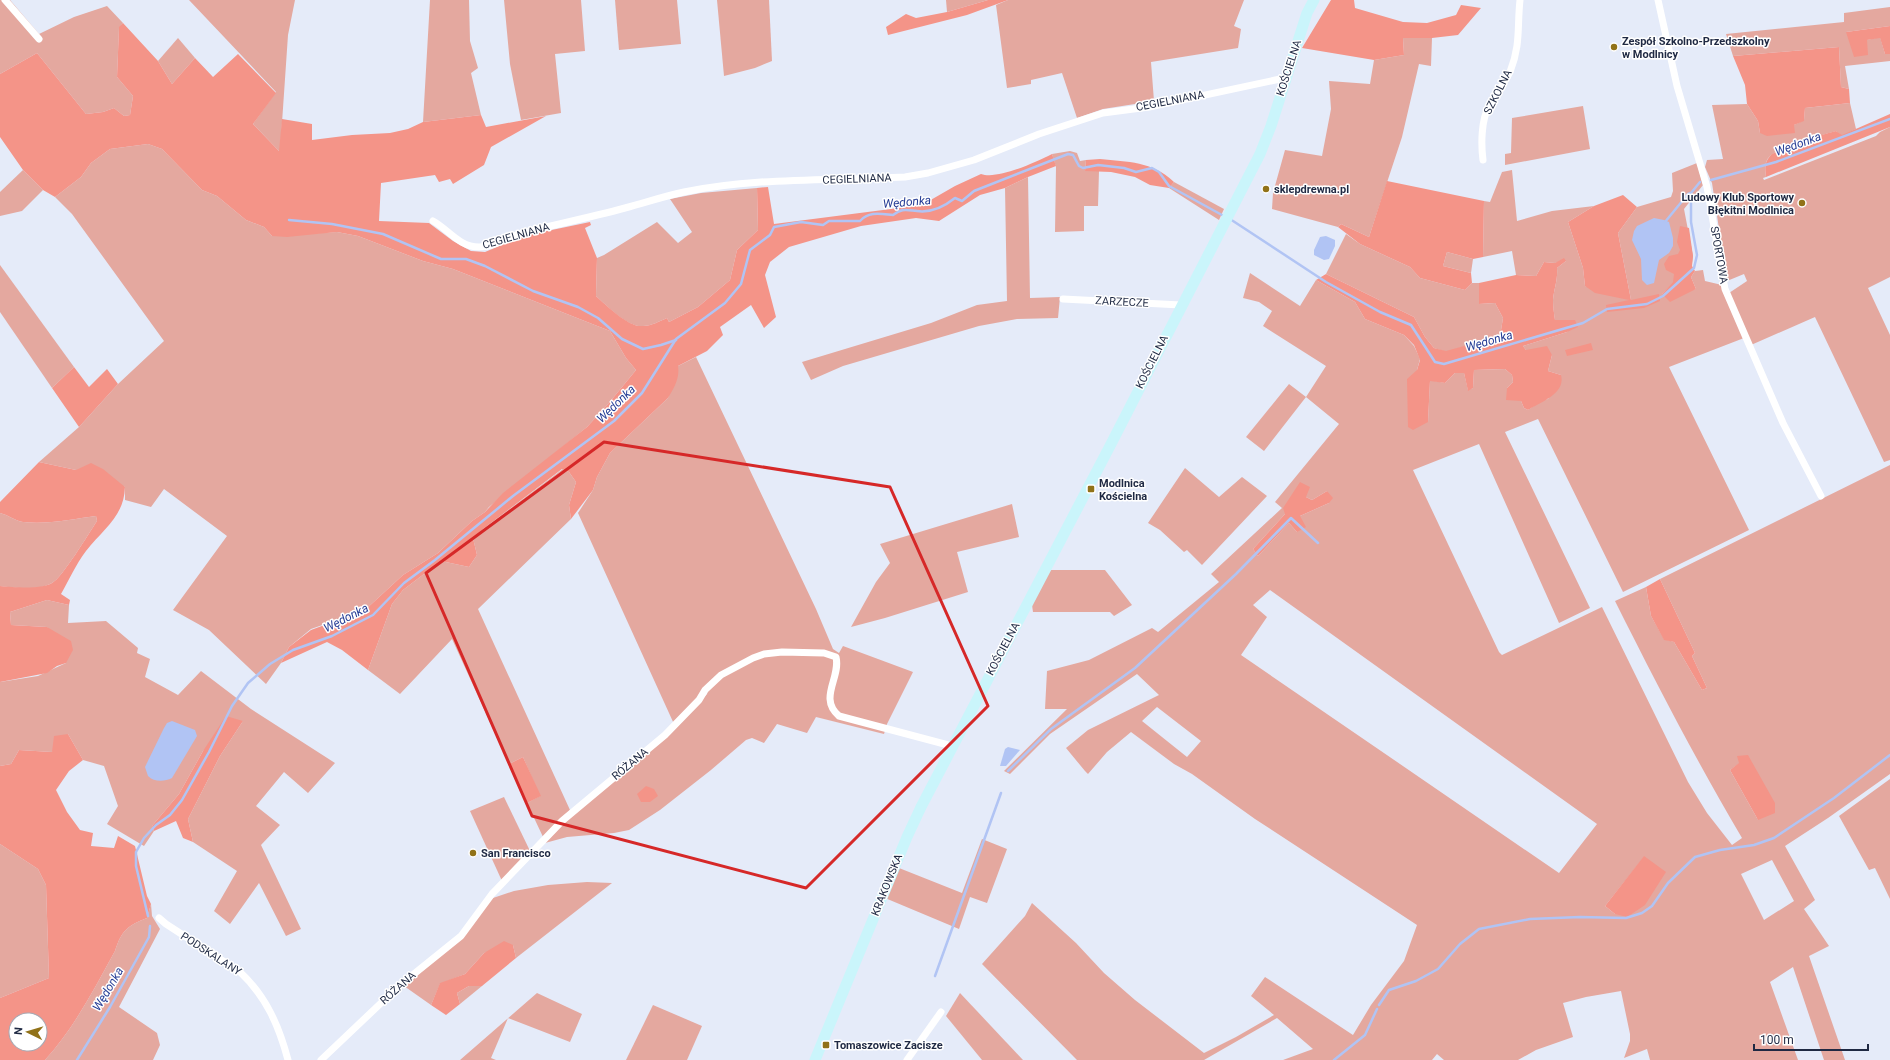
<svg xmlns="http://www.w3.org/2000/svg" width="1890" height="1060" viewBox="0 0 1890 1060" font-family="Roboto,sans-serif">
<rect width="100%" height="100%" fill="#e5ebf9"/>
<g fill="#e4a89f" fill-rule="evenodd">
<polygon points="0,0 10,0 39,34 74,17 107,6 123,23 119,28 117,77 133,96 130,115 124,116 114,108 103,112 86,114 37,53 0,74"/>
<polygon points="189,0 295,0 288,35 280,152 253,124 276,92"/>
<polygon points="430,0 469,0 470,41 478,68 471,73 481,115 423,122"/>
<polygon points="504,0 581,0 585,51 555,54 561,113 521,120 510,64"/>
<polygon points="615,0 677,0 681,44 619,50"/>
<polygon points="717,0 769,0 772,61 755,68 724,76"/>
<polygon points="946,0 988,0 947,12"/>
<polygon points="1008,0 1244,0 1234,26 1241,29 1238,48 1151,62 1154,101 1103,109 1077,118 1062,73 1031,80 1031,84 1007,88 996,5"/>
<polygon points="1890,7 1890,26 1846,32 1867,40 1880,37 1885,54 1890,54 1890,61 1845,66 1849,89 1841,87 1839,47 1733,56 1726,34 1844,22 1844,13"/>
<polygon points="178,38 195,58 172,84 158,61"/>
<polygon points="1403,38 1432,38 1431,66 1419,64 1402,137 1369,237 1341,224 1338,227 1272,209 1273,193 1285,150 1322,156 1331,109 1329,81 1370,84 1374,60 1404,55"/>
<path d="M1850 103 1856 129 1842 136 1836 131C1823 135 1779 147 1770 156 1764 162 1765 169 1766 177L1763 178 1764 180 1876 136 1880 132 1890 127V277L1868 288 1890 335V460L1884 462 1815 317 1751 345 1729 293 1747 281 1744 274 1727 281 1712 183 1705 167 1707 160 1723 159 1712 105 1747 104 1758 121 1760 133 1794 125 1804 120 1805 108Z"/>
<polygon points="1583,106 1590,149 1505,165 1505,154 1511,153 1512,118"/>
<polygon points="148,144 162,149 202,190 217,196 246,220 264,227 272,236 337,232 358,236 423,261 453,269 610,331 626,358 636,370 608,404 587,427 489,507 485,512 472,521 438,553 403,575 365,610 311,629 289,647 281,663 266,684 209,630 173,610 227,536 164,489 151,507 125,500 125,487 76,470 39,462 79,427 118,384 164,341 72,214 55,197 81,177 91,163 110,149"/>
<polygon points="1070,151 1077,153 1080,161 1086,160 1085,171 1099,171 1098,206 1084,206 1084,231 1055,232 1056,167 1052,154"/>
<path d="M1697 163 1703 185 1684 209 1693 256 1692 263 1662 294 1696 289 1691 277 1695 271 1703 270 1705 281 1722 285 1744 338 1669 367 1749 530 1623 592 1538 419 1505 432 1590 608 1559 623 1479 444 1413 470 1499 652 1502 655 1602 607 1688 782 1707 813 1732 845 1742 838C1696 760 1656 683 1615 601L1646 587 1651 616 1664 639 1674 642 1702 690 1707 688 1692 656 1695 653 1660 579 1890 465V774L1828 818 1785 846 1815 900 1804 909 1829 946 1809 956 1845 1060H1824L1793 967 1770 982 1798 1060H1650L1647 1049 1624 1058 1630 1041V1034L1621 991 1586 997 1563 1003 1573 1037 1536 1050 1518 1060H1444L1437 1054 1432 1060H1283L1313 1049 1277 1018 1204 1060H1077L982 964 1025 916 1032 903 1076 943 1104 973 1135 1000 1204 1053 1236 1037 1274 1015 1251 996 1265 977 1353 1035 1371 1005 1404 961 1417 925 1255 819 1192 774 1174 764 1131 732 1107 752 1088 774 1085 771 1066 748 1088 730 1159 695 1137 674 1050 734 1010 774 1004 771 1067 709H1045L1047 671 1089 660 1152 628 1158 632 1219 582 1211 574 1282 508 1275 502 1339 424 1306 397 1264 451 1246 437 1289 384 1306 397 1326 366 1263 326 1272 311 1259 302 1243 298 1250 273 1300 306 1316 280 1355 302 1365 319 1404 335 1414 346 1420 359 1417 370 1428 422 1430 380 1445 383 1455 373H1464L1468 390 1473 388 1474 370 1505 369 1512 375 1513 382 1507 388 1521 401 1524 408 1528 410 1542 400 1548 399 1561 375 1548 371 1552 355 1526 350 1523 346 1567 332 1575 320H1555C1554 314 1553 307 1553 300 1554 289 1558 280 1557 268L1566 261 1555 263 1544 262 1536 276 1516 275 1512 251 1483 257 1484 201 1490 202 1502 172 1512 170 1517 221 1552 211 1594 206 1568 222 1583 268 1585 286 1631 300 1618 233 1637 207 1671 197 1673 191 1672 173ZM1327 491 1329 503 1300 516 1297 532 1289 523 1258 556 1253 549 1285 514 1306 497 1312 500ZM1270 590 1597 824 1559 873 1241 655 1267 617 1253 605ZM1157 707 1201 741 1187 757 1142 721ZM1740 763 1758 820 1730 770ZM1644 857 1665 873 1615 914 1605 906ZM1772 860 1794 901 1764 920 1741 874Z"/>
<polygon points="23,170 43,190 22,211 0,216 0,192"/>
<polygon points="1028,177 1030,298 1060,297 1058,318 1017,319 979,326 843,366 811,380 802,362 931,323 977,305 1007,301 1005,188"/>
<polygon points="1174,182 1224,209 1219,220 1169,188"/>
<path d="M757 188 758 230 737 250 730 280 698 307 669 322 667 318C660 321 651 326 643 326 628 328 606 305 596 296L597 258 604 255 657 222 678 243 692 232 670 199 701 193Z"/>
<polygon points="1346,234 1360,244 1410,267 1420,278 1465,290 1472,283 1479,283 1479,304 1495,303 1503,318 1500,336 1446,352 1434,348 1425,337 1414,317 1326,274"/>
<polygon points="1447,252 1473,259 1471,273 1443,266"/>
<polygon points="0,265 74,367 52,388 0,312"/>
<polygon points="696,357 816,609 833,649 839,653 843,646 913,672 887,724 884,734 816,717 807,733 777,724 764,743 752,738 746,740 711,770 660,810 629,830 614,833 567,837 545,843 574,813 675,729 707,694 710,683 674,724 578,513 593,490 597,477 610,453 668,398 678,366"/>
<polygon points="1185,468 1219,497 1242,477 1267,496 1202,565 1187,550 1184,552 1160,530 1148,523"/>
<polygon points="563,469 569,472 576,482 569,505 571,519 478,609 570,810 544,839 527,803 540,796 523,757 509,764 452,639 400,694 368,670 392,604 403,590 441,561 469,567 477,555 473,538 483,529"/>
<polygon points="1012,504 1019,537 957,552 968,592 885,618 851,627 876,582 890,563 880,544"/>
<path d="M0 513C8 515 16 521 23 522 47 525 73 519 96 516L97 521C89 533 62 578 52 583 38 591 15 588 0 586Z"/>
<polygon points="1050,570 1105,570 1132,605 1114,616 1110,612 1033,612 1032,605"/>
<polygon points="47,600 69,605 68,623 106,621 138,648 137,653 150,659 145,677 178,695 201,671 251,709 335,763 308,793 284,772 256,806 280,825 261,845 301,929 286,936 259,883 230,924 214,911 237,871 193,842 188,819 220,756 243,721 203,751 179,794 152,826 154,831 144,846 107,824 118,806 104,766 83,760 68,734 52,752 19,750 11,764 0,766 0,682 38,676 66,663 47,627 11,625 10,612"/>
<polygon points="1890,779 1890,899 1875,868 1869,870 1839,816"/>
<polygon points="504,797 531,853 502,881 470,811"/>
<polygon points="982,839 1007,849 987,903 970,897 959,929 885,898 899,868 962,893"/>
<polygon points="0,844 38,869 46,885 49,978 0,998"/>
<polygon points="587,882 612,883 516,958 513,945 484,953 465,974 440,984 431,1005 404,986 460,940 490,899 514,891 548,885"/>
<path d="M151 904 152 916 160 929 119 1007 157 1033 160 1045 153 1060H45C75 1027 94 989 115 951 122 930 127 926 147 918Z"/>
<polygon points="469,986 482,986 460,1004 457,993"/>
<polygon points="537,993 582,1014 570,1042 508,1018 491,1058 496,1060 460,1060"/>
<polygon points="960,993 1023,1060 982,1060 946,1016"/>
<polygon points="653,1005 702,1026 687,1060 626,1060"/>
</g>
<g fill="#f49488" fill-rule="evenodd">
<polygon points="988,0 1008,0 967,15 888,35 886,27 906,14 916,18 947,12"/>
<polygon points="1331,0 1354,0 1355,8 1403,22 1427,23 1456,15 1461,5 1481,8 1458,35 1432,38 1403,38 1404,55 1374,60 1302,48"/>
<path d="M123 23 158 61 172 84 195 58 213 77 238 54 276 93 253 124 279 151 282 119 312 124V140L352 135 390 133 408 129 423 122 481 115 486 127 546 116 491 147 484 165 453 184 450 179 439 182 435 175 381 183 379 221 429 223 453 241 471 251 485 252 523 236 590 222 591 225 585 228 597 258 596 296C606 305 629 328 643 326 651 326 660 321 667 318L669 322 698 307 730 280 737 250 758 230 757 188 768 187 774 224 922 205 955 186 981 174C998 180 1036 162 1052 154L1056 166 1028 177 1005 188 980 195 939 221 916 218 861 226 789 247 770 262 765 275 776 317 764 328 751 305 720 327 723 335 707 351 678 366C680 378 674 388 668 398L610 453 597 477 593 490 571 519 569 505 576 482 569 472 562 469 483 529 473 538 477 555 469 567 441 561 403 590 392 604 368 670 342 650 327 642 281 663 289 647 311 630 365 610 403 575 438 553 472 521 485 512 503 493 587 427 608 404 636 370 626 358 610 331 453 269 423 261 358 236 337 232 287 237 272 236 264 227 246 220 217 196 202 190 162 149 148 144 110 149 91 163 81 177 55 197 43 190 23 170 0 137V74L37 53 86 114 103 112 114 108 124 116 130 115 133 96 117 77 119 27Z"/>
<polygon points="1890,26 1890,54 1885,54 1880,38 1867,40 1868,55 1854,57 1846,32"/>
<polygon points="1839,47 1841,87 1849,89 1850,103 1805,108 1804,121 1794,125 1795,133 1767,136 1760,133 1758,121 1747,104 1745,85 1733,56"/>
<path d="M1890 114V127L1766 177C1765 169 1764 163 1770 156 1777 148 1824 134 1836 131L1842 135Z"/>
<path d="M1100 159C1128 162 1152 161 1174 182L1169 188 1150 185 1135 177 1111 172 1085 171 1086 160Z"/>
<polygon points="1387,181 1484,201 1483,257 1473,259 1447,252 1443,266 1471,273 1472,283 1465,290 1420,278 1410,267 1360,244 1338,227 1341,224 1369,237"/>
<polygon points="1623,195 1637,207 1618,233 1631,300 1659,294 1660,301 1644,308 1607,312 1606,305 1629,300 1595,293 1585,286 1583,268 1568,222 1594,206"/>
<polygon points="1680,226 1689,228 1693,256 1692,266 1695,271 1691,277 1696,289 1670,302 1662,294 1673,282 1674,274 1666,270 1664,264 1669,256 1678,254 1680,250 1677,242"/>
<path d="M1564 258 1566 261 1557 268C1558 280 1554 289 1553 300 1553 307 1554 313 1555 320H1575L1578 327 1567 332 1523 346 1526 350 1547 346 1552 355 1548 371 1561 375C1566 394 1540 402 1528 410L1524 408 1521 401 1506 400 1507 388 1513 382 1512 375 1505 369 1474 370 1473 388 1468 391 1464 373H1455L1445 383 1430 381 1428 422 1413 430 1408 427 1407 379 1417 370 1420 360 1414 345 1404 335 1365 319 1355 302 1316 280 1326 274 1414 317 1425 337 1434 348 1446 351 1500 336 1503 318 1495 303 1479 304V283L1516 275 1536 276 1544 262 1555 263Z"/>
<polygon points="1591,343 1593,350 1567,356 1565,350"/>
<polygon points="74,367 89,387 107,369 118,384 79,427 52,388"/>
<path d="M39 462 76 470 91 463 103 469 125 487C124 517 103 529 86 551 76 564 69 580 61 594L70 600 69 605 47 600 10 612 11 625 47 627 71 641 73 650 66 663 57 666 47 673 0 682V586C14 587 39 590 52 583 62 578 89 533 97 521L96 516C73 519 47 525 23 522 16 521 8 515 0 513V502Z"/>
<polygon points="1300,482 1310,487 1306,497 1312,500 1327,491 1333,498 1329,503 1300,516 1306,527 1297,532 1289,523 1258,556 1253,549 1285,514 1283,508"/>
<polygon points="1660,579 1695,653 1692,656 1707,688 1702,690 1674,642 1664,640 1651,616 1646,587"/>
<polygon points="226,716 243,721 220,756 188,819 193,842 183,838 176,821 154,831 152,826 179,794 203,751"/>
<path d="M68 734 83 760 69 771 56 790 67 812 80 830 93 833 91 846 114 848 118 836 135 846 147 896 151 904 147 918C127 926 122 930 115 951 94 989 75 1027 45 1060H0V998L49 978 46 885 38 869 0 844V766L11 764 19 750 52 752 54 736ZM16 1020H40V1044H16Z"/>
<polygon points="1748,755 1775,803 1775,813 1758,820 1730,770 1739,763 1737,756"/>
<polygon points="523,757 541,796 527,803 509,764"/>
<polygon points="646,786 654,789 658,796 650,802 641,802 637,794"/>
<polygon points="1644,856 1666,872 1645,905 1627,917 1615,914 1605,906"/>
<polygon points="504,941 513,945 516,958 482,986 469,986 457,993 460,1004 446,1015 431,1005 440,983 465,974 484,953"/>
</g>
<g fill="#b1c4f4">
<polygon points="1654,218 1664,220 1669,222 1673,238 1673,246 1669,253 1659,260 1654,283 1647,285 1642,280 1641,259 1632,240 1634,231 1637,226"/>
<polygon points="1326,236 1335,240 1335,246 1329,259 1324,260 1314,255 1314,250 1320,237"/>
<path d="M172 721 195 730 197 736 172 778C164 782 154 782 148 776L145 767 164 728 167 723Z"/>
<polygon points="1008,747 1020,750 1006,766 1000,766 1005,749"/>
</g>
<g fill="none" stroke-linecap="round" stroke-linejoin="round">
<g stroke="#b1c4f4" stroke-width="2.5">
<polyline points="1711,180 1776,162 1890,119"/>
<polyline points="1230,219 1326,282 1380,312 1411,325 1435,362 1444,364 1583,323 1607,309 1647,304 1663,296 1694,268 1697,255 1691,222 1691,193 1700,182"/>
<polyline points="289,220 332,224 383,234 441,259 466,259 485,266 533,291 578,307 598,318 622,339 643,349 661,345 676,340"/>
<polyline points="1665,222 1688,194 1691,193"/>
<polyline points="1008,771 1051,729 1135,668 1236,574 1291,518 1318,543"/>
<path d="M148 916 136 866V852L144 838 156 825 170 815 182 800 209 752 232 706 248 683 270 664 293 650 332 636 373 615 404 583 435 560 513 496 614 421 642 393 676 339 725 303 741 284 750 250 770 235 774 227 801 222 823 225 829 221H860C869 211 881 214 893 215 902 208 906 210 917 211 931 213 945 206 955 198L962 201 974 191 1068 154 1073 155 1079 166 1083 168 1098 165 1124 168 1136 172 1152 168 1159 172 1169 186 1222 215"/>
<polyline points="935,976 1001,793"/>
<polyline points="1379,1005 1389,990 1416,981 1438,969 1460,944 1479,929 1530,919 1580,917 1626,918 1642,913 1652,906 1668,883 1695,857 1720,850 1754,845 1774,838 1834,798 1890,755"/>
<polyline points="77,1060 110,1007 149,937 150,926"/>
<polyline points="1334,1060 1365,1035 1377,1009"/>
</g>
<g stroke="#fff" stroke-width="7">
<polyline points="5,0 39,39"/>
<polyline points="1658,0 1677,86 1707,187 1725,289 1783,423 1821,496"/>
<path d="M1483 160C1481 145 1481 120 1489 106 1495 94 1504 84 1510 72 1521 44 1517 27 1520 0"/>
<path d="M433 221C448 229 459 247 479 247 495 247 510 236 525 232 558 224 592 217 625 208 645 203 664 196 684 192 756 177 831 181 905 177L928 173 974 160 1039 134 1103 113 1149 107 1285 78"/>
<polyline points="1063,299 1181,305"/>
<path d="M159 918 166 924 240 972C266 996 279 1026 288 1060"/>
<path d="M321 1060 399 986 461 936 492 894 562 821 665 735 699 700 705 690 721 675 753 658 764 654 782 652 824 653 836 657C841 678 818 698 839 716L952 746"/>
<polyline points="907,1060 941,1012"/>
</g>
<polyline stroke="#caf5fb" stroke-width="11" points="815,1060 907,837 921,807 1111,444 1260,154 1271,126 1307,13 1314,0"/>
</g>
<path fill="none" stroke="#d62828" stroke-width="3" stroke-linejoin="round" d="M604 442 890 487 988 706 806 888 532 816 426 573Z"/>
<g fill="#917218" stroke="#fff" stroke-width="1.5">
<circle cx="1614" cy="47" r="4"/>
<circle cx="1266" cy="189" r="4"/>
<circle cx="1802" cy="203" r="4"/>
<rect x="1087" y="485" width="8" height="8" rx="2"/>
<circle cx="473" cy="853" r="4"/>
<rect x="822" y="1041" width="8" height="8" rx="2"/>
</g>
<g text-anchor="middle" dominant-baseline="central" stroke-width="3" stroke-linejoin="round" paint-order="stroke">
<g font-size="11" font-weight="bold" fill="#1f2943" stroke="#fff" text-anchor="start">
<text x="1622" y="41">Zespół Szkolno-Przedszkolny<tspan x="1622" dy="13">w Modlnicy</tspan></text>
<text x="1274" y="189">sklepdrewna.pl</text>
<text x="1794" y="197" text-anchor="end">Ludowy Klub Sportowy<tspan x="1794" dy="13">Błękitni Modlnica</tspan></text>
<text x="1099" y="483">Modlnica<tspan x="1099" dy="13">Kościelna</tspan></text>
<text x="481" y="853">San Francisco</text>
<text x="834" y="1045">Tomaszowice Zacisze</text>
</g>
<g font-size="11" fill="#1f2943" stroke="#fff">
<text transform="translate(1289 68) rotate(-72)">KOŚCIELNA</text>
<text transform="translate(1498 92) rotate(-63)">SZKOLNA</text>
<text transform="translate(1170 101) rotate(-11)">CEGIELNIANA</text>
<text transform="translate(857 179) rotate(-2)">CEGIELNIANA</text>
<text transform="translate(516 236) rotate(-16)">CEGIELNIANA</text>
<text transform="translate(1719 255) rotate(80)">SPORTOWA</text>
<text transform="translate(1122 302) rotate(3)">ZARZECZE</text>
<text transform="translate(1152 362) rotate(-63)">KOŚCIELNA</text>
<text transform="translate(1003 649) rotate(-62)">KOŚCIELNA</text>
<text transform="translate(630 764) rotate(-40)">RÓŻANA</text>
<text transform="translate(887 885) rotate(-68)">KRAKOWSKA</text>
<text transform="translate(211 954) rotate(33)">PODSKALANY</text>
<text transform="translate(398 988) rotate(-42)">RÓŻANA</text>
</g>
<g font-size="12" font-style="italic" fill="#263d95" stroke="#fff">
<text transform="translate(1798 144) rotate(-20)">Wędonka</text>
<text transform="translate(907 202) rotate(-5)">Wędonka</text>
<text transform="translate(1489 341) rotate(-16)">Wędonka</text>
<text transform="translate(616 404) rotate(-44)">Wędonka</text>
<text transform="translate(346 618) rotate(-27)">Wędonka</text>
<text transform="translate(108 989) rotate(-59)">Wędonka</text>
</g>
</g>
<g transform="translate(28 1032) rotate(275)"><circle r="19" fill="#ffffff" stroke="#a5a9b4"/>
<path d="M0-3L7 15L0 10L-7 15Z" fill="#917218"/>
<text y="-6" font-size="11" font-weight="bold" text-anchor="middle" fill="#1f2943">N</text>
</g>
<path d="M1754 1044v6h114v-6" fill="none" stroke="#1f2943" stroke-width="2"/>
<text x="1760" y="1044" font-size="12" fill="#1f2943" stroke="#ffffff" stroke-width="3" paint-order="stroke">100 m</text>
</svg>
